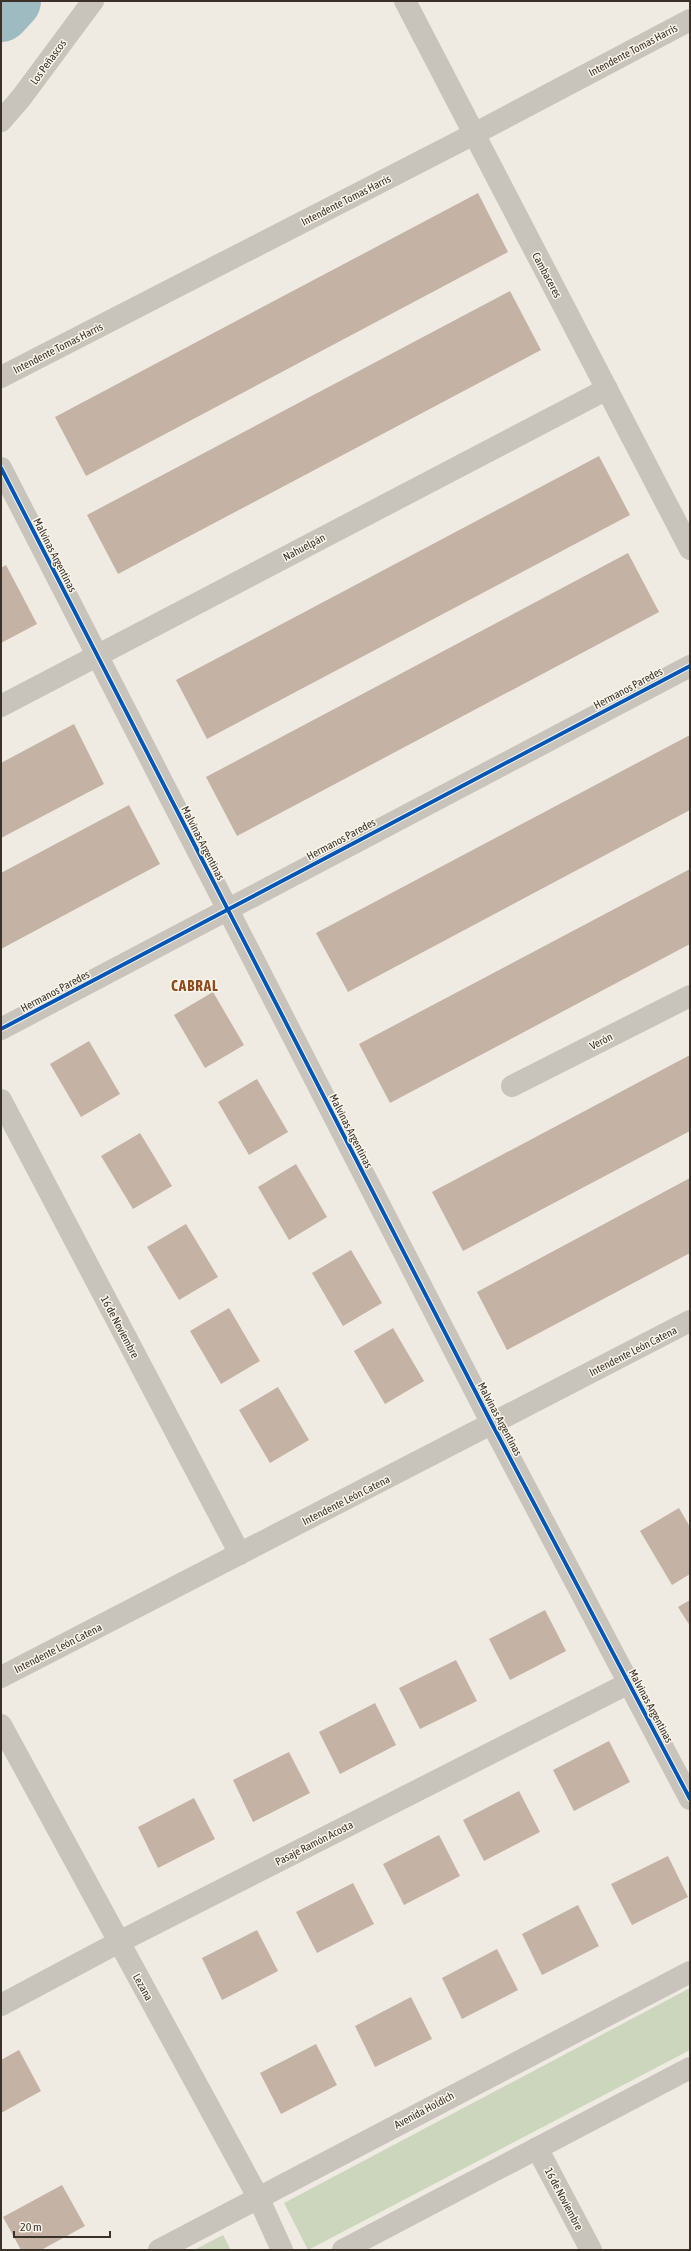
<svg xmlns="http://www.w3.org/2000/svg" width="691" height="2251" viewBox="0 0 691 2251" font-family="'Asap Condensed',sans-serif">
<rect width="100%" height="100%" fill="#efebe3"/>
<g fill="#ccd6bc">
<polygon points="690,1988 690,2050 308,2250 284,2203"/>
<polygon points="223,2235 231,2250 194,2250"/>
</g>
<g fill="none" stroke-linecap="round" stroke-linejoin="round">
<polyline stroke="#9ebbc1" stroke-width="58" points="1,13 12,1"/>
</g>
<g fill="#c4b2a4">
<polygon points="478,193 508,252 86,476 55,417"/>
<polygon points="510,291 541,350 118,574 87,515"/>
<polygon points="599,456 630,515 207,739 176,680"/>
<polygon points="628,553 659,612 237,836 206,777"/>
<polygon points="6,565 37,624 1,643 1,568"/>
<polygon points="74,724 104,784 1,838 1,763"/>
<polygon points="690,735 690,810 348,992 316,933"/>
<polygon points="129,805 160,864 1,949 1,873"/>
<polygon points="690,869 690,944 390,1103 359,1044"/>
<polygon points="213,992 244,1045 205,1068 174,1015"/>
<polygon points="89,1041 120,1094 81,1117 50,1064"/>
<polygon points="690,1055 690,1131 463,1251 432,1192"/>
<polygon points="257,1079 288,1132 249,1155 218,1102"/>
<polygon points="140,1133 172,1186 133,1209 101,1156"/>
<polygon points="296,1164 327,1217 289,1240 258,1187"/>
<polygon points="690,1178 690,1253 507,1350 477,1292"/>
<polygon points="186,1224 218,1277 179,1300 147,1247"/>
<polygon points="351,1250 382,1303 343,1326 312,1273"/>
<polygon points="229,1308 260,1361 221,1384 190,1331"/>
<polygon points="393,1328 424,1381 385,1404 354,1351"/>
<polygon points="278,1387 309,1440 270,1463 239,1410"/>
<polygon points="679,1508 690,1527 690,1574 672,1585 640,1531"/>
<polygon points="690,1600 690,1626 678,1607"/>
<polygon points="545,1610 566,1651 510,1680 489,1639"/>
<polygon points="456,1660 477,1701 420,1729 399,1688"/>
<polygon points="375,1703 396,1745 340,1774 319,1732"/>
<polygon points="609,1741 630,1782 574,1811 553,1770"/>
<polygon points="289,1752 310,1793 253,1822 233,1780"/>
<polygon points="519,1791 540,1832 484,1861 463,1820"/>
<polygon points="194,1798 215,1839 158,1868 138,1827"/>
<polygon points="439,1835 460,1876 404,1905 383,1864"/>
<polygon points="668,1856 688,1897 632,1925 611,1884"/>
<polygon points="353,1883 374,1924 317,1953 296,1912"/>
<polygon points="578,1905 599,1946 542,1975 522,1934"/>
<polygon points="257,1930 278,1971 222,2000 202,1958"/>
<polygon points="497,1949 518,1990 462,2019 442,1978"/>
<polygon points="411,1997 432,2039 375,2067 355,2026"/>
<polygon points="316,2044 337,2085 281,2114 260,2073"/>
<polygon points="19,2050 41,2091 1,2113 1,2060"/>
<polygon points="62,2185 85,2226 41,2250 21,2250 3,2217"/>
</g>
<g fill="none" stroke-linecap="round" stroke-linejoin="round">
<g stroke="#c8c4bc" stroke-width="22">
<polyline points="405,1 690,549"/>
<polyline points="1,121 21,98 93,1"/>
<polyline points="1,377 474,134 690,20"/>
<polyline points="1,468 492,1424 690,1799"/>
<polyline points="1,706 607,389"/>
<polyline points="1,1029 690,666"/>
<polyline points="512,1086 690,996"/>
<polyline points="1,1100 240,1554"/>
<polyline points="1,1677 690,1321"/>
<polyline points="1,1725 258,2197 282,2250"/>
<polyline points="1,2005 119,1942 629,1683"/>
<polyline points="537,2148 591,2250"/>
</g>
<g stroke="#c8c4bc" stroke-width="22">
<polyline points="159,2250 690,1972"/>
<polyline points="343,2250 690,2068"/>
</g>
<defs>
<g id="cycleway">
<polyline points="1,468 492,1424 690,1799"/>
<polyline points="1,1029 690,666"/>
</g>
</defs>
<use href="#cycleway" stroke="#fbf6eb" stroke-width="6"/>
<use href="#cycleway" stroke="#0057b8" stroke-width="4"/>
</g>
<g text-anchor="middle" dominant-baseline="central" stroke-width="3" stroke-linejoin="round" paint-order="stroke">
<g font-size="11" fill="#3a3129" stroke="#fbf6eb">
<text transform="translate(633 50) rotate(-28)">Intendente Tomas Harris</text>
<text transform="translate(48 62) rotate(-54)">Los Peñascos</text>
<text transform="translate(346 200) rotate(-27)">Intendente Tomas Harris</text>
<text transform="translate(547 275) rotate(62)">Cambaceres</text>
<text transform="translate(58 348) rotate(-27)">Intendente Tomas Harris</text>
<text transform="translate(304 547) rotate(-28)">Nahuelpán</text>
<text transform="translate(55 555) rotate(63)">Malvinas Argentinas</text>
<text transform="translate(628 688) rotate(-28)">Hermanos Paredes</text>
<text transform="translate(341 839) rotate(-28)">Hermanos Paredes</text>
<text transform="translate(203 843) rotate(63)">Malvinas Argentinas</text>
<text transform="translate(55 991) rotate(-28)">Hermanos Paredes</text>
<text transform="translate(601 1041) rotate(-27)">Verón</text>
<text transform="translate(351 1131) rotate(63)">Malvinas Argentinas</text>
<text transform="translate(120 1327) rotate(62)">16 de Noviembre</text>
<text transform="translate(633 1351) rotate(-27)">Intendente León Catena</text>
<text transform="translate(500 1419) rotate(62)">Malvinas Argentinas</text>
<text transform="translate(346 1500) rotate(-27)">Intendente León Catena</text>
<text transform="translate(58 1648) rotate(-27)">Intendente León Catena</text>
<text transform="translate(651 1706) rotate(62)">Malvinas Argentinas</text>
<text transform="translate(314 1843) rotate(-27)">Pasaje Ramón Acosta</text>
<text transform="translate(143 1987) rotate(61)">Lezana</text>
<text transform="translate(424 2110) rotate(-28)">Avenida Holdich</text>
<text transform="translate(564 2199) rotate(62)">16 de Noviembre</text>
</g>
<g font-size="15" font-weight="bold" letter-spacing="1" fill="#8e4b1e" stroke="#fbf6eb">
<text x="195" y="985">CABRAL</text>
</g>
</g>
<rect width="691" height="2251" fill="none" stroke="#3a3129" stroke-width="4"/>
<path d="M14 2231v6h96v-6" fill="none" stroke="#3a3129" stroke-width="2"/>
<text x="20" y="2231" font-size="12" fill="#3a3129" stroke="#fbf6eb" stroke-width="3" paint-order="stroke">20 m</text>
</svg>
